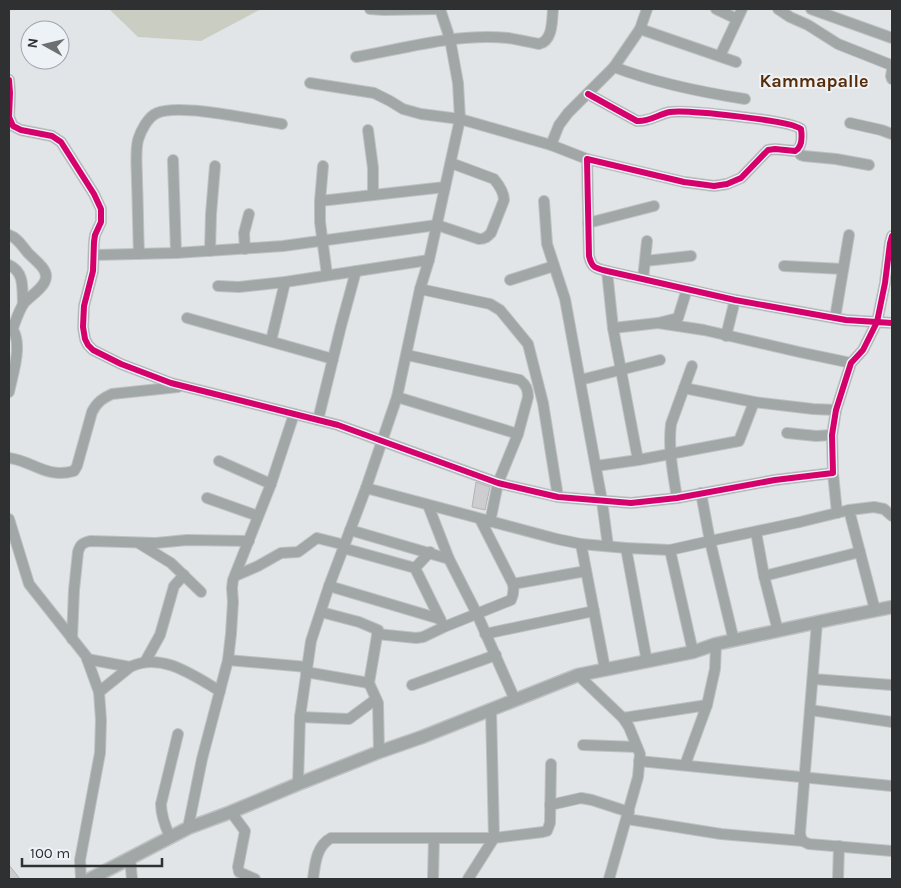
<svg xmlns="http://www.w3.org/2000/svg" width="901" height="888" viewBox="0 0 901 888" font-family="Karla,sans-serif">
<rect width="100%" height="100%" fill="#e2e5e8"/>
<polygon fill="#cacec2" points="109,9 261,9 201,41 138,37"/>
<g fill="#cdcdcf" stroke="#b3b3b5">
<polygon points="476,482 490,487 485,510 472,507"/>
<polygon points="9,865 20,879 9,879"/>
</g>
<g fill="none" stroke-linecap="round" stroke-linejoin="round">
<defs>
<g id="minor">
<polyline points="370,9 384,10 441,9"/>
<polyline points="716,9 737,19"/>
<polyline points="778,9 790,17 808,25 838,44 891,65 892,67"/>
<polyline points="811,9 892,38"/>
<polyline points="640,29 736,62"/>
<polyline points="720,56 742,9"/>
<path d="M356 57C406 48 457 33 508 38 519 40 529 42 539 44 553 41 552 20 553 9"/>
<path d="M614 67C656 83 700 92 745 99"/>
<polyline points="892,70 891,76 892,79"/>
<polyline points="9,80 10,93 9,117 13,126 21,130 52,136 61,142 94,194 101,209 101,222 95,235 94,242 93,271 84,306 83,327 85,339 88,345 93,350 121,364 171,383 338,425 498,483 558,497 631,503 677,498 775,480 833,473 832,435 836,410 851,363 863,350 877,322 885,283 890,243 892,236"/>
<polyline points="310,83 374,93 390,101 403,109 421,114 460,119 551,145 559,125 568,113 614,67 640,29 647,9"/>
<path d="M588 94 637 121C649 122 659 114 670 112 687 110 790 120 801 129 802 136 803 147 795 151L775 149 768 150 741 178 727 184 714 186 684 182 587 159 589 256C592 268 595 268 607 271L735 300 846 320 892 323"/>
<polyline points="850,123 881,130 892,134"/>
<polyline points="368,130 373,168 373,195"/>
<polyline points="551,145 587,159"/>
<polyline points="797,151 801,155 804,156 836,159 869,165"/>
<polyline points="173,160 176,253"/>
<polyline points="323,166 320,201 320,222 327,275"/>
<polyline points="320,201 445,187"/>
<polyline points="544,201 547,244 565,299 602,501 608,546"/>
<polyline points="588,223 654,206"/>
<path d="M9 235C18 238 22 246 28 253 33 258 38 262 42 267 55 282 33 293 24 303 19 310 16 320 13 328"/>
<polyline points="245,249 244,233 249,214"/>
<polyline points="210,251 211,214 215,166"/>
<path d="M139 254C138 230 138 206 137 182 137 168 135 153 138 140 141 130 148 117 157 113 180 103 255 120 282 124"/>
<path d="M94 255 176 253 283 246 437 225 479 239C485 239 487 237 491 233L504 200C504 192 499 185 494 179L451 163"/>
<polyline points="645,261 691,256"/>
<path d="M9 265C25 272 22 289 23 304"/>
<polyline points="784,266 843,269"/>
<polyline points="607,271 613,328 638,460 739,441 754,402 684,388"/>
<polyline points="643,279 647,241"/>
<polyline points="510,280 554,266"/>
<polyline points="218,286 239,287 285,282 429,260"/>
<polyline points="420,289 490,304 500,310 528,344 543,403 558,497"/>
<polyline points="187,318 333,359"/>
<polyline points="835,318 849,235"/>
<polyline points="658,323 704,330 799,352 851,363"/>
<path d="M9 325C25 339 13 373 9 392"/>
<polyline points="613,328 658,323 678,318 687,289"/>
<polyline points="726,336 735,300"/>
<polyline points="271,341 285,282"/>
<path d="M407 355 520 380C526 385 528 389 528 397L518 434 498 483 490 522"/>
<polyline points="580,380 660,360"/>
<polyline points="397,397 518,434"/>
<polyline points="754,402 813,409 836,410"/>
<polyline points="318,420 341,326 356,271"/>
<polyline points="787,433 816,436 832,435"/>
<path d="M9 458C33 461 47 479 74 471L77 466 92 412C97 402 103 398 112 394L178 387"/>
<polyline points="219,461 271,484"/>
<polyline points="596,466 638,460"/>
<polyline points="833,473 837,513"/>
<polyline points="366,488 557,539 581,544 626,548 670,550 710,541 701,493"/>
<polyline points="207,498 258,516"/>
<path d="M677 498C673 473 668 449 671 424L692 366"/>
<polyline points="428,505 449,559 477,614 515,700"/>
<polyline points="849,510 875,610"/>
<polyline points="9,519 29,584 86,656 99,692 101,720 100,753 80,860 81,879"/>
<polyline points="350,530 449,559"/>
<polyline points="756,532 764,576 778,631"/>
<polyline points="140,544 171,563 201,592"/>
<polyline points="581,544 605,669"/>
<polyline points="343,548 415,568"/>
<polyline points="626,548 647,662"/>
<polyline points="670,550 693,652"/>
<polyline points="430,552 415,568 441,621"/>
<polyline points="235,576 258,566 281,553 298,552 317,538 345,545"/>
<polyline points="764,576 860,552"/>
<polyline points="513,584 586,571"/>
<polyline points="329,586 440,619"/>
<polyline points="321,612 359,622 378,630 369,683 378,703 379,752"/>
<path d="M817 622 800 833C801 840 803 842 809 844L892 851"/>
<path d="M377 634 416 638 423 637 444 627 511 600C514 594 514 590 513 584L480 519"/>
<polyline points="485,634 594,611"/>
<path d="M72 639 74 590 78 552C80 545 82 543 90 541L156 543 187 540 249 541"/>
<polyline points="734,641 710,541 800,522 849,510 874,507 884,509 892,516"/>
<polyline points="87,659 130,667"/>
<polyline points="228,660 307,667"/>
<polyline points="145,662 160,635 174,586 184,575"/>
<polyline points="306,672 369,683"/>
<polyline points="578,675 623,718 629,727 640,754 638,777 609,879"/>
<polyline points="813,679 892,685"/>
<polyline points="412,685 496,655"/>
<path d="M99 692 130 667C161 651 194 676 220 691"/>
<polyline points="707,705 715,669 716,644"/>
<polyline points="810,710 892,722"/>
<polyline points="300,717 349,719 376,699"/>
<polyline points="623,718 707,705 685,765"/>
<polyline points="583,745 637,747"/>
<polyline points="639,761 892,786"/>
<polyline points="298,784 300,717 311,641 329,586 366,488 397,397 420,289 429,260 460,119 458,83 450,39 440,9"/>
<polyline points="550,805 581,798 592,800 629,812"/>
<polyline points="231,812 245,831 238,867 239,872 255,879"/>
<polyline points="627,819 721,834 803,841"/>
<polyline points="188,828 202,759 228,660 231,634 233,602 232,588 233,580 271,484 294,414"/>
<path d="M170 837C165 826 161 816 161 804L178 734"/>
<polyline points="130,858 132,879"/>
<path d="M313 879C315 865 316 846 331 838H494L543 832 547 831 550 823 551 764"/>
<polyline points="433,879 434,838"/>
<polyline points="468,879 494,838 491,709"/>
<polyline points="838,879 839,846"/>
</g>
<polyline id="tertiary" points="90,879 188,828 231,812 298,784 379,752 422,737 578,675 693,652 716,644 832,619 892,607"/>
</defs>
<use href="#minor" stroke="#bfc1c3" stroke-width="12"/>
<use href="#tertiary" stroke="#bfc1c3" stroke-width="15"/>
<use href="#minor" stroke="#a1a7a6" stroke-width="10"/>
<use href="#tertiary" stroke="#a1a7a6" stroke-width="12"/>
<defs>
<g id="cycleway">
<polyline points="9,80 10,93 9,117 13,126 21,130 52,136 61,142 94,194 101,209 101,222 95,235 94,242 93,271 84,306 83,327 85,339 88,345 93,350 121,364 171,383 338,425 498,483 558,497 631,503 677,498 775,480 833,473 832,435 836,410 851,363 863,350 877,322 885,283 890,243 892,236"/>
<path d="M588 94 637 121C649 122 659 114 670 112 687 110 790 120 801 129 802 136 803 147 795 151L775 149 768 150 741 178 727 184 714 186 684 182 587 159 589 256C592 268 595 268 607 271L735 300 846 320 892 323"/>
</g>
</defs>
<use href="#cycleway" stroke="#edf2f7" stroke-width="9"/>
<use href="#cycleway" stroke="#d6006c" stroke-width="6"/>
</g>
<g text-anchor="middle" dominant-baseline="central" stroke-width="4" stroke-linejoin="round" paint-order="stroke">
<g font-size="18" font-weight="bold" fill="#592c08" stroke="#edf2f7">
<text x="814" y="81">Kammapalle</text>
</g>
</g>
<rect width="901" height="888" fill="none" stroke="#2e3031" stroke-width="20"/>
<g transform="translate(45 45) rotate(278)"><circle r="24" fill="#edf2f7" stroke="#a1a4a8"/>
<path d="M0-4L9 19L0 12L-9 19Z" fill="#6d6f71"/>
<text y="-8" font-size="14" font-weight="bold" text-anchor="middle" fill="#2e3031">N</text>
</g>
<path d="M22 858v8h140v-8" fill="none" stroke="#2e3031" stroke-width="2.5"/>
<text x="30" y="858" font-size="15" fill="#2e3031" stroke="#edf2f7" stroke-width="4" paint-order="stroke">100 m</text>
</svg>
